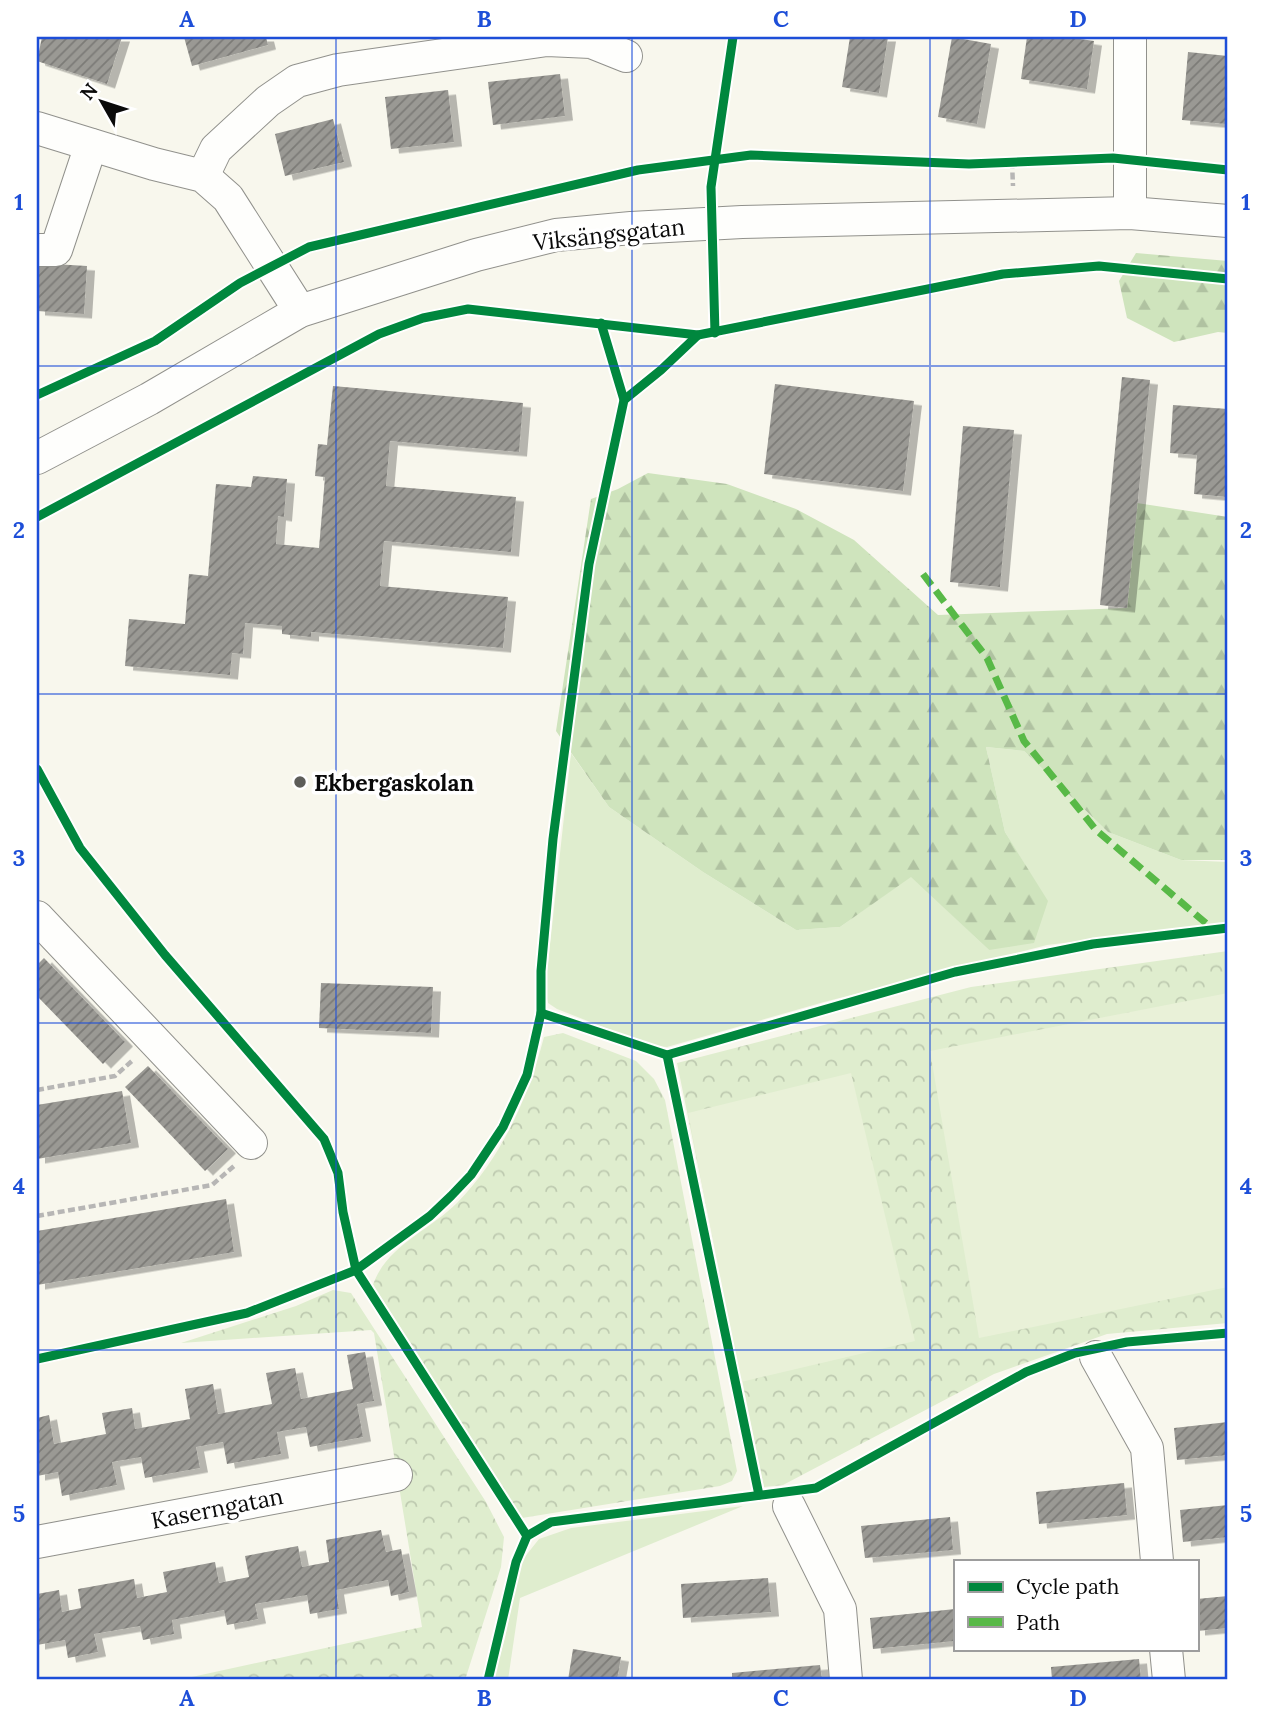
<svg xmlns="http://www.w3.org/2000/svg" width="1265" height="1717" viewBox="0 0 1265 1717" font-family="Lora,serif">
<defs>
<pattern id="forest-firs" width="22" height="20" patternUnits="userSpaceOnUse" patternTransform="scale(1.75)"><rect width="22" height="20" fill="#cfe4bd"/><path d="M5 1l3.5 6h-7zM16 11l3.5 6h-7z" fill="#b0c2a1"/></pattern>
<pattern id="park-crowns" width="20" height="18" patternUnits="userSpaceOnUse" patternTransform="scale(1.75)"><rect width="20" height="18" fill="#dfedce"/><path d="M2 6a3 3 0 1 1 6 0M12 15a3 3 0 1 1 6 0" fill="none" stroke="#becab0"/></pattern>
<pattern id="building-hatch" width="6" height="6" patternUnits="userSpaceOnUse" patternTransform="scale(1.75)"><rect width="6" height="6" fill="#9a9994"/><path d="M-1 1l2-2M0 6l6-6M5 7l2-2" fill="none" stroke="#7c7b77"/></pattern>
<filter id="shadow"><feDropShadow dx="8" dy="4.5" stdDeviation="0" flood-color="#0004"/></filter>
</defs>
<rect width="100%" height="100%" fill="#f8f7ed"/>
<g fill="#dfedce">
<polygon points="986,747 1024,751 1108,832 1181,860 1228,862 1228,923 1047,945 824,1002 667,1047 652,1046 557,1009 548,1003 545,990 571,753 609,807 703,872 796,930 840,927 911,876 989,950 1047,901 1005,832"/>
<polygon points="743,1506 520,1598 508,1680 493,1680 505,1638 520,1563 539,1539 571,1528"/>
</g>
<g fill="url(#forest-firs)">
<polygon points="1136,253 1228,261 1228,333 1218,332 1174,342 1127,318 1119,281"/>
<polygon points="648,473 727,484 796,509 854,540 938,615 1127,608 1137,503 1228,517 1228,860 1181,860 1108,832 1024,751 986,747 1005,832 1048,901 1034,943 989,950 911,877 840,927 796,930 703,872 609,807 556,731 591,499 618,489"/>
</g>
<g fill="url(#park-crowns)">
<polygon points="1228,951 1228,1323 1107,1334 994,1374 783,1485 764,1487 677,1063 971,987"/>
<path d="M563 1033 636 1061 654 1079 665 1100 737 1471 732 1481 720 1486 522 1518 373 1285C386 1246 430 1230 457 1203 502 1157 528 1098 544 1037Z"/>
<polygon points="333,1290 351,1293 486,1502 504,1537 501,1567 465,1680 178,1680 422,1627 374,1333 371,1330 181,1343 296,1306"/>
</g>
<g fill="#e9f1d8">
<polygon points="1228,993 1228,1287 979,1338 930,1051"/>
<polygon points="851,1073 915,1341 741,1382 688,1113"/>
</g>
<g fill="url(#building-hatch)" filter="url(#shadow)">
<polygon points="42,37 122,37 107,84 37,61"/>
<polygon points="184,37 266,37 268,45 192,66"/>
<polygon points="850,37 888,37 879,93 842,87"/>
<polygon points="952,37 991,44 977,124 938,117"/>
<polygon points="1027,37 1067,37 1094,41 1087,89 1021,79"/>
<polygon points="1188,52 1228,56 1226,124 1182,120"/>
<polygon points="560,74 565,116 493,125 488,82"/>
<polygon points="448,90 454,142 391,149 385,97"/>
<polygon points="333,119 344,162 285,176 275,134"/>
<polygon points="37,263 87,266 84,314 37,311"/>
<polygon points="1122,377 1150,380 1127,608 1100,605"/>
<polygon points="775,384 914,401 903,491 764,474"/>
<polygon points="333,386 523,403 519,452 390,441 386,486 516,497 511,552 384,541 380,586 508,597 503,648 311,632 311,637 282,634 282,626 245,623 243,654 232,653 230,675 125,666 129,619 185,624 189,574 208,576 216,484 251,487 253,476 287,479 284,517 278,516 276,544 319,548 325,477 315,476 318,444 327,445"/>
<polygon points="1173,405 1228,409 1228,497 1194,494 1197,455 1170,453"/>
<polygon points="963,426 1014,430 1000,587 950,582"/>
<polygon points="44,958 125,1042 103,1064 37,996 37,965"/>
<polygon points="321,983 433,987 431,1033 319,1028"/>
<polygon points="148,1066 228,1149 205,1171 125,1087"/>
<polygon points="122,1091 131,1143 37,1159 37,1105"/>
<polygon points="226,1199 234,1252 37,1285 37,1231"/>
<polygon points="365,1352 374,1401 357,1404 363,1437 310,1447 306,1427 277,1432 281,1454 227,1464 223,1442 196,1447 200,1468 145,1478 141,1457 112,1462 117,1485 62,1496 58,1472 37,1476 37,1418 49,1415 54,1444 106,1434 102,1413 132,1408 135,1429 190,1419 185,1389 213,1384 218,1414 272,1404 266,1373 295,1368 301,1399 353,1389 347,1355"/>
<polygon points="1228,1422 1228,1455 1177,1460 1174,1428"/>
<polygon points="1124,1483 1127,1515 1039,1524 1036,1492"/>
<polygon points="1228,1505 1228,1537 1183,1542 1180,1510"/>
<polygon points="950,1517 953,1550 865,1558 861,1526"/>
<polygon points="381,1530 386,1552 401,1549 409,1592 391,1596 388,1580 336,1590 339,1609 310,1614 307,1595 255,1604 258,1619 227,1625 224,1610 172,1620 174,1634 143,1640 140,1626 94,1634 98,1652 68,1658 65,1640 37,1645 37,1594 59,1590 62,1612 81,1608 78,1589 134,1579 137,1598 167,1592 163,1572 215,1562 219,1583 249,1577 245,1556 298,1546 302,1567 329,1562 326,1540"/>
<polygon points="768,1578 771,1612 683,1618 681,1584"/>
<polygon points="1228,1596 1228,1628 1197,1631 1197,1599"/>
<polygon points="955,1609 955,1641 873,1649 870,1618"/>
<polygon points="573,1649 621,1657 617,1680 568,1680"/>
<polygon points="1139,1659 1141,1680 1052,1680 1051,1667"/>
<polygon points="820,1665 822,1680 732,1680 732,1673"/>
</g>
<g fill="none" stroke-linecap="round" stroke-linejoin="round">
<defs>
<g id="minor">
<polyline points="37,128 154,164 203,176 228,198 300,311"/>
<polyline points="203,176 216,149 268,101 297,81 338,70 547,40 591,42 626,56"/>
<polyline points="1130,213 1130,37"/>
<polyline points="37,250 56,250 91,145"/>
<polyline points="37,458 149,399 300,311 476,255 556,235 631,228 742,222 1130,213 1228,221"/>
<polyline points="37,917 251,1143"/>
<polyline points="1096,1357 1147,1448 1157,1561"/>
<polyline points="789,1506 840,1609 846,1680"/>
<polyline points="37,1542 396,1475"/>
<polyline points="1166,1649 1169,1680"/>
</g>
</defs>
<use href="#minor" stroke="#91918c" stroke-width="34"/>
<g stroke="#b7b6b5" stroke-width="4.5" stroke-dasharray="7 3.5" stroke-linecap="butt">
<polyline points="1012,162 1013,186"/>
<polyline points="37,1090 115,1076 133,1060"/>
<polyline points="37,1216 212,1185 234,1166"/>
</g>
<use href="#minor" stroke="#fefefc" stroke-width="32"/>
<polyline stroke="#58b947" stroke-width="7" stroke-dasharray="14 7" stroke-linecap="butt" points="923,574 987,658 1024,741 1096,830 1214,930"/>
<defs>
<g id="cycleway">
<polyline points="715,333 711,187 733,37"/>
<polyline points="37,395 155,341 240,283 309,247 638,170 751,155 969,164 1113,158 1228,170"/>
<polyline points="624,400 661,370 698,335"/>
<polyline points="37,517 379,334 423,318 468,309 698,335 1003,274 1099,266 1228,279"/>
<polyline points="37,769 80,848 165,955 324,1139 338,1173 343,1212 356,1270 527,1536"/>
<polyline points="541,1013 667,1055 955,972 1093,944 1228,928"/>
<polyline points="667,1055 759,1495"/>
<polyline points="37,1359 247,1313 356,1270 430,1216 451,1196 471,1175 503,1127 527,1075 541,1013 541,971 553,839 589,564 624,400 601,323"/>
<polyline points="488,1680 516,1562 527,1536 551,1522 816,1488 1026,1372 1075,1353 1127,1342 1228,1333"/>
</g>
</defs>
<use href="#cycleway" stroke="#fff" stroke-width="13"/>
<use href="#cycleway" stroke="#00873e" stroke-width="9"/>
</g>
<path fill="none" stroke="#1d4ed8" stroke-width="2" stroke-opacity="0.55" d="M336 37V1680M632 37V1680M930 37V1680M37 366H1228M37 694H1228M37 1023H1228M37 1350H1228"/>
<circle fill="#5d5d59" stroke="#fff" stroke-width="2.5" cx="300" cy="782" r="7"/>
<g text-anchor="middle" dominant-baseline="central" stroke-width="7" stroke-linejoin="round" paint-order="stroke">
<g font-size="23" fill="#0a0a0a" stroke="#fff">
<text transform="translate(609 234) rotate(-6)">Viksängsgatan</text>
<text transform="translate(217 1508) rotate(-11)">Kaserngatan</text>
</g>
<g font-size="23" font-weight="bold" fill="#0a0a0a" stroke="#fff" text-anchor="start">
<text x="314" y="782">Ekbergaskolan</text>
</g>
</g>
<rect width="1265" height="1717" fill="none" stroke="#ffffff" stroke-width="77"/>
<rect x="954" y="1560" width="245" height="91" fill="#ffffff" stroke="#9d9d9d" stroke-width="2"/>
<rect x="968" y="1582" width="35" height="10" fill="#00873e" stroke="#9d9d9d" stroke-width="2"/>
<text x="1016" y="1594" font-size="21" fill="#0a0a0a">Cycle path</text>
<rect x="968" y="1617" width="35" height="10" fill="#58b947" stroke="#9d9d9d" stroke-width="2"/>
<text x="1016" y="1630" font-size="21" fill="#0a0a0a">Path</text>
<g transform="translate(102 102) rotate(309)" stroke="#ffffff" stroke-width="5" paint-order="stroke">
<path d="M0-5L12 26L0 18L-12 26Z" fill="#0a0a0a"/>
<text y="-10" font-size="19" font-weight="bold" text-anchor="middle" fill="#0a0a0a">N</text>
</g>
<rect x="38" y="38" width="1188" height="1640" fill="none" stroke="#1d4ed8" stroke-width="2.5"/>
<g font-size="23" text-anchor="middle" font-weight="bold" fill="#1d4ed8">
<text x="187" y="27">A</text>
<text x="484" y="27">B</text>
<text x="781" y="27">C</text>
<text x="1078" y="27">D</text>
<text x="19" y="210">1</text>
<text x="1246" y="210">1</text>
<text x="19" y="538">2</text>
<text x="1246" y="538">2</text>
<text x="19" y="866">3</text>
<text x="1246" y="866">3</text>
<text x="19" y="1194">4</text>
<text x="1246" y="1194">4</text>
<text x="19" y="1522">5</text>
<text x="1246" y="1522">5</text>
<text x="187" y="1706">A</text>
<text x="484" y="1706">B</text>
<text x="781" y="1706">C</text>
<text x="1078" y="1706">D</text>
</g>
</svg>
